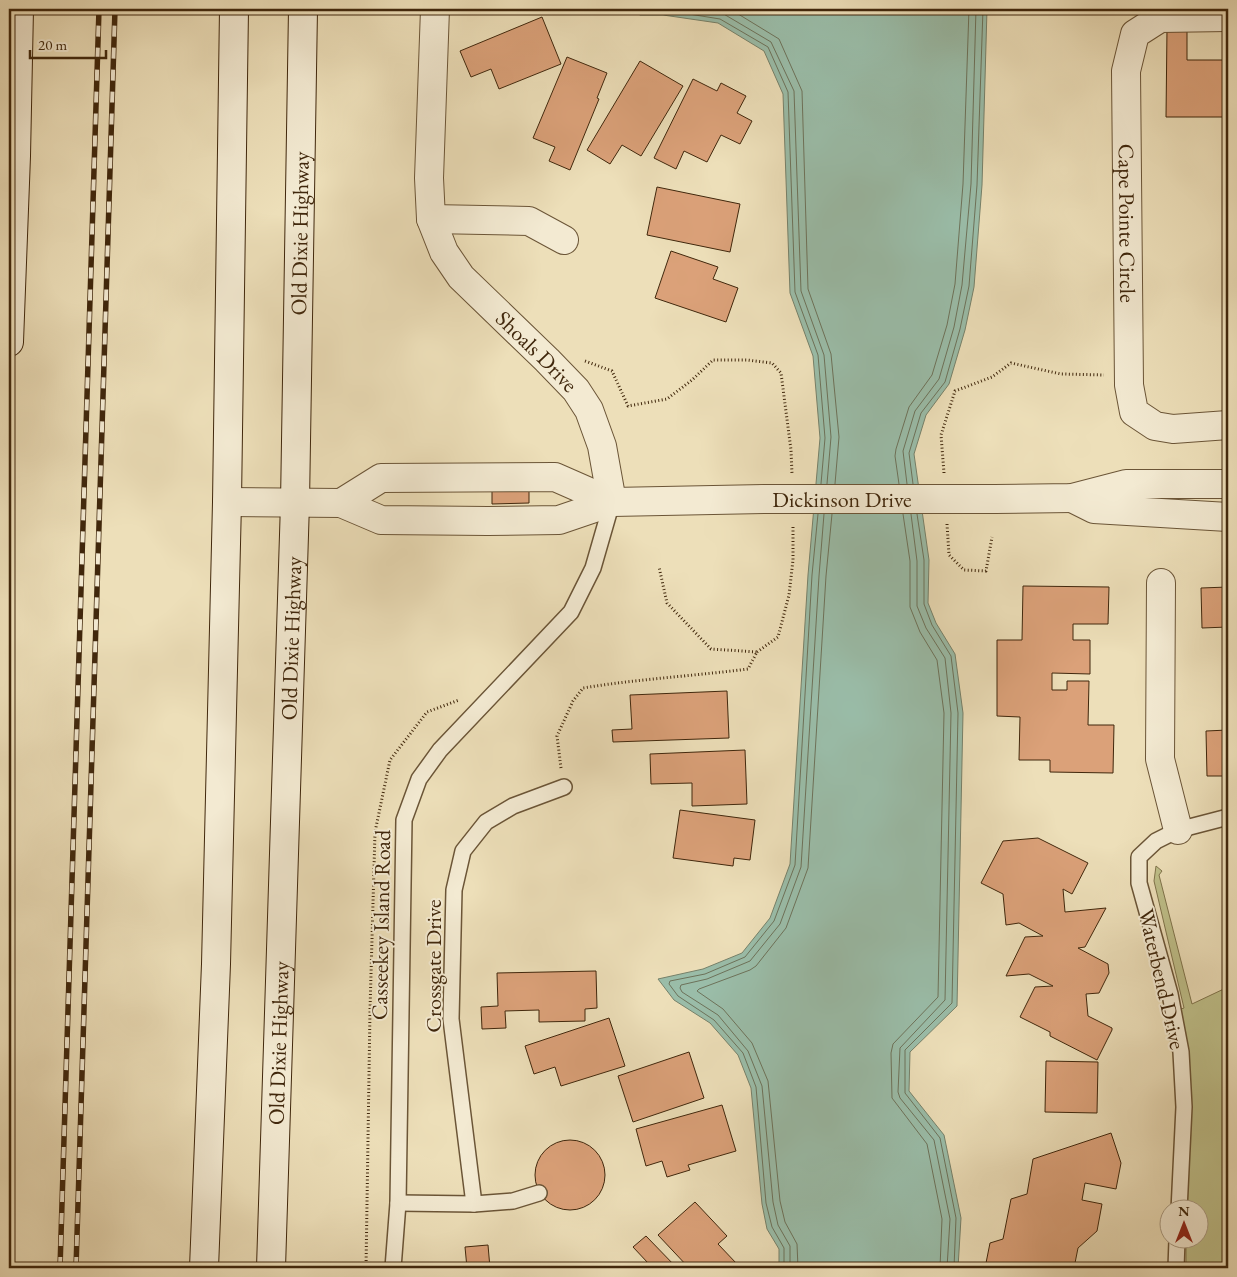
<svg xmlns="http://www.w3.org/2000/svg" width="1237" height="1277" viewBox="0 0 1237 1277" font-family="'EB Garamond',serif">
<rect width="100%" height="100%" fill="#eddfb9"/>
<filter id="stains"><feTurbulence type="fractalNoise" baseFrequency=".004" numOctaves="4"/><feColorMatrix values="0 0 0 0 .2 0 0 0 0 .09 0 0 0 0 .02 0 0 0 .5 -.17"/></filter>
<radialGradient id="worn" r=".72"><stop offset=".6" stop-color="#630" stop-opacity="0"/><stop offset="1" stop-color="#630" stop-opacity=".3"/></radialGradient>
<polygon fill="#bfc08a" stroke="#80744b" points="1156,866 1162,871 1159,875 1192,1004 1228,987 1228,1268 1186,1268 1186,1240 1200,1240 1200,1210 1187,1209 1188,1057 1181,1009 1184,1008 1154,881"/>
<polygon fill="#9abda9" stroke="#76816a" points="631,9 987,9 982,185 974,287 965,330 949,384 926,415 914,454 929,560 928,603 936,623 955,654 963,713 957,1006 910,1052 909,1091 944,1135 961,1218 958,1268 779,1268 779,1249 767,1229 762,1204 751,1088 738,1055 710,1023 674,1000 658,979 703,969 742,953 770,918 790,864 808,575 820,438 813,356 790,293 783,94 764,51 718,23 663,15 640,15"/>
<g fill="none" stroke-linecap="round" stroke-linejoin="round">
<g stroke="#6d725a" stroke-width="1">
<polyline points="640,9 664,10 720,19 768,47 788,92 795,292 818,355 825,438 821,484"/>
<polyline points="698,9 722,13 771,42 794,91 801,291 824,355 831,437 827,484"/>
<polyline points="730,9 779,39 802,91 808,289 831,354 839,437 835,484"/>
<polyline points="899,484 895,456 896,449 909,407 932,375 947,325 955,284 963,184 969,9"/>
<polyline points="907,484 903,451 915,411 939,379 954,327 962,285 971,184 976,9"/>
<polyline points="913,484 909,453 921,413 945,382 960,329 969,286 977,185 983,9"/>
<polyline points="903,514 910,561 910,607 920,632 937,660 944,713 938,997 893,1044 891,1053 892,1098 927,1144 942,1219 940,1268"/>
<polyline points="911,514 917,561 917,606 926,628 945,658 951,713 945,1000 900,1048 898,1092 900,1098 934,1140 950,1219 947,1268"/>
<polyline points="917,514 924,560 924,604 932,625 951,656 958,713 952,1003 905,1050 905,1093 940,1138 956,1218 954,1268"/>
<polyline points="784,1268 784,1248 772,1227 766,1203 756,1087 743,1053 714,1020 678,996 669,984 670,981 705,974 745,957 774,921 795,865 812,575 818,514"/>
<polyline points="790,1268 790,1246 778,1225 773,1202 762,1086 748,1051 718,1015 682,992 680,988 681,985 707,979 750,961 780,924 801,867 819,576 824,514"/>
<polyline points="798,1268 797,1244 785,1222 780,1201 768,1081 752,1043 723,1009 697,991 699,989 750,970 756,966 786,928 808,868 826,576 832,514"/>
</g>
</g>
<g fill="#dba179" stroke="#40270c">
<polygon points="542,17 561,64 499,89 491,69 471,77 460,51"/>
<polygon points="1167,29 1187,29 1187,60 1228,60 1228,117 1166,117"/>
<polygon points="567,57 607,73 597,98 599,99 570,170 549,161 555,147 533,138"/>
<polygon points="640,61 683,86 641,156 622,145 610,164 587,150"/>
<polygon points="693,79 717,91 721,83 746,96 737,113 752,121 740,144 721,135 707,162 684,151 676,169 654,158"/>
<polygon points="657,187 740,204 730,252 647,235"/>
<polygon points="671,251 718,267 713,279 738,288 726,322 655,298"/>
<polygon points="529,482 529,503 492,504 492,483"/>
<polygon points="1023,586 1109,587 1108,624 1073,624 1073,640 1090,640 1090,674 1052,673 1052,690 1067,690 1067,681 1089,681 1088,725 1114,725 1113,773 1050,772 1050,760 1019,760 1020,717 997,716 997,640 1022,640"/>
<polygon points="1228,587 1228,627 1202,628 1201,588"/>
<polygon points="1225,642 1228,642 1228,719 1226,719"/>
<polygon points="727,691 729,738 613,742 612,730 632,729 630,695"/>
<polygon points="1228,730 1228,776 1207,776 1206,731"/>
<polygon points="745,750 747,804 692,806 692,783 651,784 650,754"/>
<polygon points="680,810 755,820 750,860 734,858 733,866 673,858"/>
<polygon points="1038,838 1088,863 1072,894 1063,889 1065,912 1106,908 1085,947 1078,948 1108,964 1109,973 1099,993 1086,994 1088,1016 1112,1028 1112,1030 1097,1060 1050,1036 1050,1032 1020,1017 1035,987 1053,986 1029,974 1006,976 1025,937 1043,936 1019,923 1006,925 1003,894 981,883 1003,841"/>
<polygon points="596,971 597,1008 585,1009 585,1021 539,1022 539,1010 505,1011 506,1028 482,1029 481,1007 498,1006 497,973"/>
<polygon points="609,1018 625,1066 561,1086 555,1067 534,1074 525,1046"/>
<polygon points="689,1052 704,1098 633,1122 618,1076"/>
<polygon points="1046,1061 1098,1062 1097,1113 1045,1112"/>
<polygon points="722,1105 736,1151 688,1165 690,1170 667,1177 662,1161 646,1166 636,1129"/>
<polygon points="1111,1133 1121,1163 1116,1189 1085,1183 1082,1200 1102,1204 1097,1231 1078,1248 1074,1268 985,1268 990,1243 1003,1239 1011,1199 1027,1194 1033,1159"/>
<circle cx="570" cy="1175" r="35"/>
<polygon points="695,1202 727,1236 718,1244 737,1264 732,1268 689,1268 658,1235"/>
<polygon points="646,1236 677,1268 642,1268 648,1263 633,1247"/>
<polygon points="488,1245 490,1268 467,1268 465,1247"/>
</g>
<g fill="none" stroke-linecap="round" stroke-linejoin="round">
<defs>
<g id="lane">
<polyline points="398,1203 474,1204 513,1201 539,1193"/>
<polyline points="474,1204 451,1019 454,890 463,851 486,822 513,806 564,787"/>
<polyline points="1179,1210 1184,1107 1181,1052 1170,994 1139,883 1139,857 1156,841 1178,830 1228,817"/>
<polyline points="393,1268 398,1203 404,820 419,779 440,750 571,612 593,568 612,502"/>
<polyline points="1176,1268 1177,1240"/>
</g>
<g id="street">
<path id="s1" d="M435 9 429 178 431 219 444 252 461 277 547 360 576 390 589 410 602 446 612 502"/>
<path id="s2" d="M1228 17 1160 18 1135 34 1126 71 1129 385 1134 412 1155 426 1173 429 1228 425"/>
<polyline points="431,219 529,221 564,240"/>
<polyline points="1072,498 1094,509 1228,517"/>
<polyline points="995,499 1072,498 1126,484 1228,484"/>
<polyline points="227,502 341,503 381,520 488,521 559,520 612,502 764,499"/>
<polyline points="341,503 381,478 555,477 612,502"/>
<polyline points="1161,583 1160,759 1178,830"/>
</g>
<g id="secondary">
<polyline points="9,342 16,156 19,9"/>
<polyline points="204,1268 216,964 227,502 234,9"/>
<path id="s3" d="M271 1268 295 503 303 9"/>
</g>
</defs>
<use href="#lane" stroke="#6b5537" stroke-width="18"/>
<use href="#street" stroke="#6b5537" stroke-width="30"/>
<use href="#secondary" stroke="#40270c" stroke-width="30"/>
<g stroke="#40270c" stroke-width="3" stroke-dasharray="1 2.5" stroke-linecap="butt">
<polyline points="585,361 612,371 628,406 667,399 692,380 713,360 747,360 772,363 781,373 791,450 792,474"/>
<polyline points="944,473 941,435 955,391 992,377 1011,363 1061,374 1104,375"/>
<polyline points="947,524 949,555 964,570 986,571 992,537"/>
<polyline points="757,652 778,637 789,595 793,560 793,525"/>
<path d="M561 768 557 736 573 701 583 688C638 679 693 676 748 669L757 652 711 649 667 603 659 567"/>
<polyline points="366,1268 370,1010 375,832 390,760 427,712 459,700"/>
</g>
<use href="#lane" stroke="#f3ead2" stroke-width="15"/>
<use href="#street" stroke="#f3ead2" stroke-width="28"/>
<use href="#secondary" stroke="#f3ead2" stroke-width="28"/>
<defs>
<g id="rail">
<polyline points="60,1268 99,9"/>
<polyline points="76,1268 115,9"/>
</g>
</defs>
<use href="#rail" stroke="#40270c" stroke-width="5.5"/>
<use href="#rail" stroke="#f3ead2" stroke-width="4" stroke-dasharray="11" stroke-linecap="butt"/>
<defs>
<g id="street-bridge">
<path id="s4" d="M764 499H995"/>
</g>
</defs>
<use href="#street-bridge" stroke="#6b5537" stroke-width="30" stroke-linecap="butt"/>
<use href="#street-bridge" stroke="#f3ead2" stroke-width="28"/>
</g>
<g text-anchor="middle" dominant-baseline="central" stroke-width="4" stroke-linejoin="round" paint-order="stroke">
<g font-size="22" fill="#40270c" stroke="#f3ead2">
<text stroke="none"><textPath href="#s2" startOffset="288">Cape Pointe Circle</textPath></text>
<text stroke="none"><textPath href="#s3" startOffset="1035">Old Dixie Highway</textPath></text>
<text stroke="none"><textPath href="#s1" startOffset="382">Shoals Drive</textPath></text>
<text stroke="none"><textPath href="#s4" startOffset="78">Dickinson Drive</textPath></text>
<text stroke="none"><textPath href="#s3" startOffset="630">Old Dixie Highway</textPath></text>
<text transform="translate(381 925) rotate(-89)">Casseekey Island Road</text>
<text transform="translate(433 966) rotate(-90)">Crossgate Drive</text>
<text transform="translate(1162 979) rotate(77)">Waterbend Drive</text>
<text stroke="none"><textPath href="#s3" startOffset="225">Old Dixie Highway</textPath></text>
</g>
</g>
<rect width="1237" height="1277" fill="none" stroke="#eddfb9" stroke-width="30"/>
<rect x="10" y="10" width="1217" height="1257" fill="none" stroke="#40270c" stroke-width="2.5"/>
<rect x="15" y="15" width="1207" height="1247" fill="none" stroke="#40270c"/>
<g transform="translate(1184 1224)"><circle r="24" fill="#f3ead2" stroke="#ab9c83"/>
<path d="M0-4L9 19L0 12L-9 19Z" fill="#8f2418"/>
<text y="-8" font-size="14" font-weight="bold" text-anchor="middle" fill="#40270c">N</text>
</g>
<path d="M30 50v8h76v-8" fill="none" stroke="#40270c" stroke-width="2.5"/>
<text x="38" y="50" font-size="15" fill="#40270c" stroke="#f3ead2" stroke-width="4" paint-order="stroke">20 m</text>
<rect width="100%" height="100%" filter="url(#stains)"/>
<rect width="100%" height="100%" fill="url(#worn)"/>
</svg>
